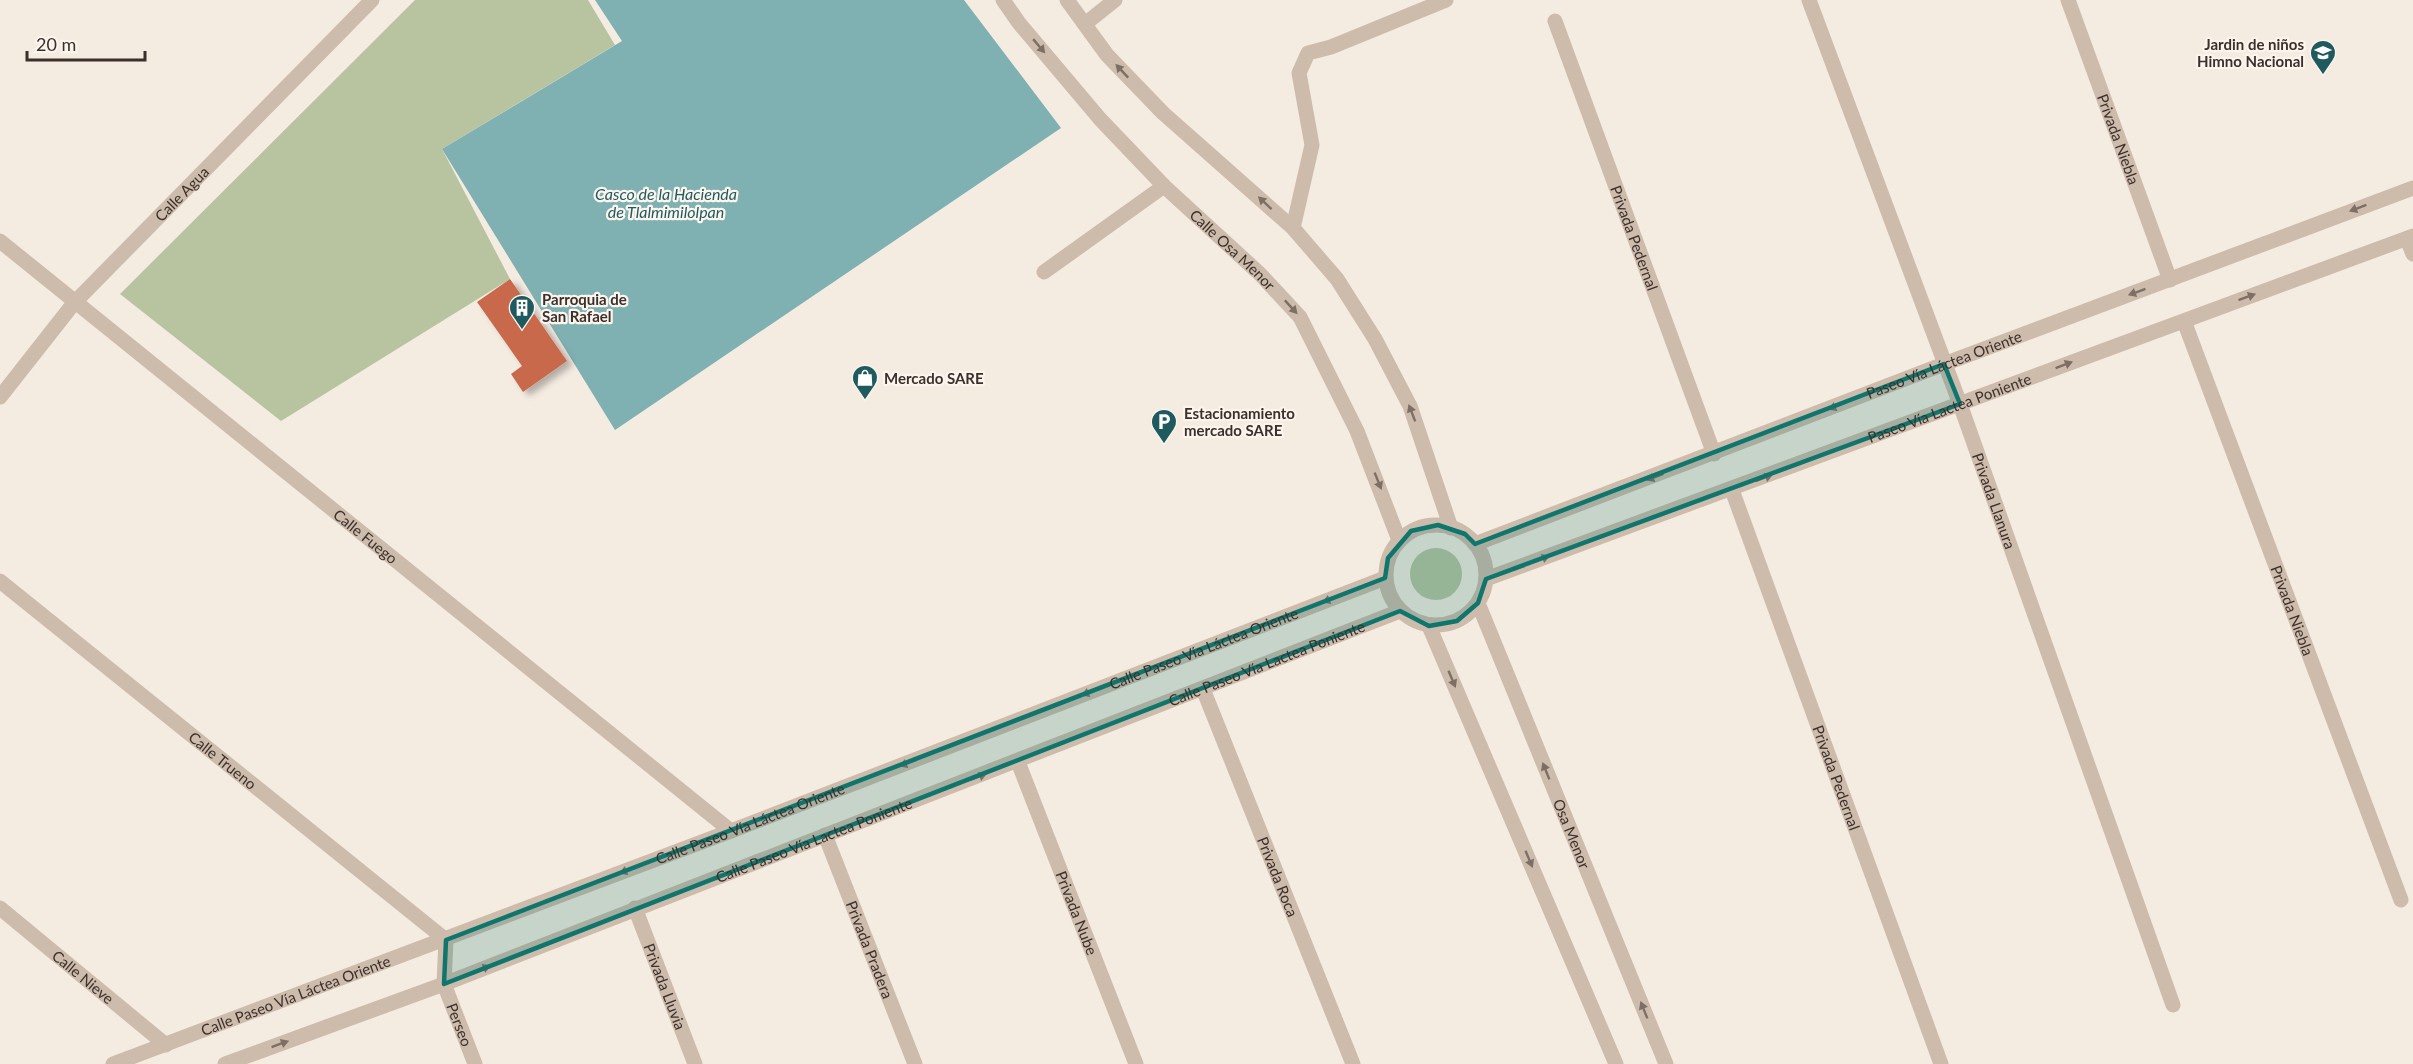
<svg xmlns="http://www.w3.org/2000/svg" width="2413" height="1064" viewBox="0 0 2413 1064" font-family="Lato,sans-serif">
<defs>
<filter id="shadow"><feDropShadow dx="6" dy="4" stdDeviation="3" flood-color="#0004"/></filter>
</defs>
<rect width="100%" height="100%" fill="#f4ebe1"/>
<g fill="#b8c4a0">
<polygon points="415,0 588,0 615,45 442,149 510,279 281,421 120,294"/>
<circle cx="1436" cy="574" r="26"/>
</g>
<polygon fill="#7fb0b2" points="595,0 964,0 1061,128 615,430 442,149 622,41"/>
<polygon fill="#c8694b" filter="url(#shadow)" points="510,279 567,361 523,392 511,374 522,366 477,302"/>
<g fill="none" stroke-linecap="round" stroke-linejoin="round">
<polyline stroke="#cdbbac" stroke-width="15" points="1044,272 1164,186"/>
<g stroke="#cdbbac" stroke-width="15">
<path id="s1" d="M1003 0 1019 23 1100 119 1164 186 1260 274 1300 317 1357 431 1399 540"/>
<polyline points="1067,0 1107,55 1163,113 1293,228 1337,279 1375,339 1410,406 1451,528"/>
<path id="s2" d="M1809 0 1960 404 2173 1005"/>
<path id="s3" d="M2068 0 2170 280"/>
<path id="s4" d="M1555 21 1714 454"/>
<polyline points="1085,24 1115,0"/>
<polyline points="1293,228 1312,145 1299,73 1308,53 1331,47 1446,0"/>
<polyline points="2407,239 2413,254"/>
<path id="s5" d="M0 241 731 831"/>
<path id="s6" d="M2184 321 2401 900"/>
<path id="s7" d="M0 397 74 303 372 0"/>
<path id="s8" d="M1732 490 1941 1064"/>
<path id="s9" d="M0 581 446 940 444 984 475 1064"/>
<path id="s10" d="M1203 689 1353 1064"/>
<path id="s11" d="M1018 762 1136 1064"/>
<path id="s12" d="M825 835 915 1064"/>
<path id="s13" d="M0 908 166 1045"/>
<path id="s14" d="M635 908 695 1064"/>
</g>
<g stroke="#cdbbac" stroke-width="15">
<circle cx="1436" cy="575" r="50"/>
<path id="s15" d="M1475 544 1944 364 2413 188"/>
<path id="s16" d="M1486 579 2413 236"/>
<path id="s17" d="M1478 603 1666 1064"/>
<polyline points="1429,626 1616,1064"/>
<path id="s18" d="M113 1064 731 831 1385 578"/>
<path id="s19" d="M225 1064 444 984 1400 611"/>
</g>
</g>
<defs><path id="oneway-solid" d="M-6-.8H1V-3.2L6.5 0L1 3.2V.8H-6Z" transform="scale(1.5)"/></defs>
<g fill="#7d6f65">
<use href="#oneway-solid" transform="translate(1039 46) rotate(50)"/>
<use href="#oneway-solid" transform="translate(1122 71) rotate(-133)"/>
<use href="#oneway-solid" transform="translate(1265 203) rotate(-137)"/>
<use href="#oneway-solid" transform="translate(2358 208) rotate(159)"/>
<use href="#oneway-solid" transform="translate(2137 292) rotate(160)"/>
<use href="#oneway-solid" transform="translate(2247 297) rotate(-20)"/>
<use href="#oneway-solid" transform="translate(1291 307) rotate(47)"/>
<use href="#oneway-solid" transform="translate(2064 365) rotate(-21)"/>
<use href="#oneway-solid" transform="translate(1837 406) rotate(158)"/>
<use href="#oneway-solid" transform="translate(1412 413) rotate(-111)"/>
<use href="#oneway-solid" transform="translate(1655 477) rotate(159)"/>
<use href="#oneway-solid" transform="translate(1764 478) rotate(-21)"/>
<use href="#oneway-solid" transform="translate(1378 481) rotate(68)"/>
<use href="#oneway-solid" transform="translate(1541 559) rotate(-20)"/>
<use href="#oneway-solid" transform="translate(1331 599) rotate(159)"/>
<use href="#oneway-solid" transform="translate(1452 679) rotate(67)"/>
<use href="#oneway-solid" transform="translate(1090 692) rotate(159)"/>
<use href="#oneway-solid" transform="translate(908 763) rotate(159)"/>
<use href="#oneway-solid" transform="translate(1546 771) rotate(-112)"/>
<use href="#oneway-solid" transform="translate(978 777) rotate(-21)"/>
<use href="#oneway-solid" transform="translate(1529 859) rotate(67)"/>
<use href="#oneway-solid" transform="translate(628 870) rotate(159)"/>
<use href="#oneway-solid" transform="translate(482 969) rotate(-22)"/>
<use href="#oneway-solid" transform="translate(1644 1010) rotate(-112)"/>
<use href="#oneway-solid" transform="translate(280 1044) rotate(-20)"/>
</g>
<path fill="#0f766e" fill-opacity="0.2" stroke="#0f766e" stroke-width="4.5" stroke-linejoin="round" d="M1944 364 1960 404 1486 579 1478 603 1457 621 1429 626 1400 611 444 984 446 940 1385 578 1388 558 1411 531 1438 525 1465 534 1475 544Z"/>
<defs>
<symbol id="school-pin" viewBox="-11 -11 22 30"><path d="M0 17L-7.5 6A9.5 9.5 0 1 1 7.5 6Z" fill="#1f5a5e" stroke="#fbf5ee"/><path d="M0-5L7-2L0 1L-7-2ZM-4 1L0 2.5L4 1V4Q0 6-4 4Z" fill="#fff"/></symbol>
<symbol id="building-pin" viewBox="-11 -11 22 30"><path d="M0 17L-7.5 6A9.5 9.5 0 1 1 7.5 6Z" fill="#1f5a5e" stroke="#fbf5ee"/><path d="M-4-6H4V6H1V3H-1V6H-4ZM-2.5-4.3h1.7v1.8h-1.7ZM.8-4.3h1.7v1.8H.8ZM-2.5-1h1.7V.8h-1.7ZM.8-1h1.7V.8H.8Z" fill="#fff"/></symbol>
<symbol id="shop-pin" viewBox="-11 -11 22 30"><path d="M0 17L-7.5 6A9.5 9.5 0 1 1 7.5 6Z" fill="#1f5a5e" stroke="#fbf5ee"/><path d="M-5-2.5h2.3a2.7 3.5 0 0 1 5.4 0H5L5.5 6h-11ZM-1.5-2.5h3a1.5 2.3 0 0 0-3 0Z" fill="#fff"/></symbol>
<symbol id="parking-pin" viewBox="-11 -11 22 30"><path d="M0 17L-7.5 6A9.5 9.5 0 1 1 7.5 6Z" fill="#1f5a5e" stroke="#fbf5ee"/><path d="M-3.5-5.5H1a3.5 3.5 0 0 1 0 7H-1V5.5H-3.5ZM-1-3.4V-.6H.8a1.4 1.4 0 0 0 0-2.8Z" fill="#fff"/></symbol>
</defs>
<g fill-rule="evenodd">
<use href="#school-pin" x="2308" y="38" width="30" height="40"/>
<use href="#building-pin" x="507" y="293" width="30" height="40"/>
<use href="#shop-pin" x="850" y="363" width="30" height="40"/>
<use href="#parking-pin" x="1149" y="407" width="30" height="40"/>
</g>
<g text-anchor="middle" dominant-baseline="central" stroke-width="4.5" stroke-linejoin="round" paint-order="stroke">
<g font-size="15" font-weight="bold" fill="#3b302b" stroke="#fbf5ee" text-anchor="start">
<text x="2304" y="44" text-anchor="end">Jardin de niños<tspan x="2304" dy="17">Himno Nacional</tspan></text>
<text x="542" y="299">Parroquia de<tspan x="542" dy="17">San Rafael</tspan></text>
<text x="884" y="378">Mercado SARE</text>
<text x="1184" y="413">Estacionamiento<tspan x="1184" dy="17">mercado SARE</tspan></text>
</g>
<g font-size="15" fill="#3b302b" stroke="#fbf5ee">
<text stroke="none"><textPath href="#s3" startOffset="148">Privada Niebla</textPath></text>
<text stroke="none"><textPath href="#s7" startOffset="273">Calle Agua</textPath></text>
<text stroke="none"><textPath href="#s4" startOffset="231">Privada Pedernal</textPath></text>
<text stroke="none"><textPath href="#s1" startOffset="340">Calle Osa Menor</textPath></text>
<text stroke="none"><textPath href="#s15" startOffset="502">Paseo Vía Láctea Oriente</textPath></text>
<text stroke="none"><textPath href="#s16" startOffset="494">Paseo Vía Lactea Poniente</textPath></text>
<text stroke="none"><textPath href="#s2" startOffset="534">Privada Llanura</textPath></text>
<text stroke="none"><textPath href="#s5" startOffset="470">Calle Fuego</textPath></text>
<text stroke="none"><textPath href="#s6" startOffset="309">Privada Niebla</textPath></text>
<text stroke="none"><textPath href="#s18" startOffset="1167">Calle Paseo Vía Láctea Oriente</textPath></text>
<text stroke="none"><textPath href="#s19" startOffset="1116">Calle Paseo Vía Lactea Poniente</textPath></text>
<text stroke="none"><textPath href="#s9" startOffset="286">Calle Trueno</textPath></text>
<text stroke="none"><textPath href="#s8" startOffset="306">Privada Pedernal</textPath></text>
<text stroke="none"><textPath href="#s18" startOffset="681">Calle Paseo Vía Láctea Oriente</textPath></text>
<text stroke="none"><textPath href="#s17" startOffset="249">Osa Menor</textPath></text>
<text stroke="none"><textPath href="#s19" startOffset="630">Calle Paseo Vía Lactea Poniente</textPath></text>
<text stroke="none"><textPath href="#s10" startOffset="202">Privada Roca</textPath></text>
<text stroke="none"><textPath href="#s11" startOffset="162">Privada Nube</textPath></text>
<text stroke="none"><textPath href="#s12" startOffset="123">Privada Pradera</textPath></text>
<text stroke="none"><textPath href="#s13" startOffset="108">Calle Nieve</textPath></text>
<text stroke="none"><textPath href="#s14" startOffset="84">Privada Lluvia</textPath></text>
<text stroke="none"><textPath href="#s18" startOffset="195">Calle Paseo Vía Láctea Oriente</textPath></text>
<text stroke="none"><textPath href="#s9" startOffset="660">Perseo</textPath></text>
</g>
<g font-size="16" font-style="italic" fill="#1f5a5e" stroke="#fbf5ee">
<text x="666" y="193">Casco de la Hacienda<tspan x="666" dy="18">de Tlalmimilolpan</tspan></text>
</g>
</g>
<path d="M27 51v9h118v-9" fill="none" stroke="#3b302b" stroke-width="3"/>
<text x="36" y="51" font-size="18" fill="#3b302b" stroke="#fbf5ee" stroke-width="4.5" paint-order="stroke">20 m</text>
</svg>
